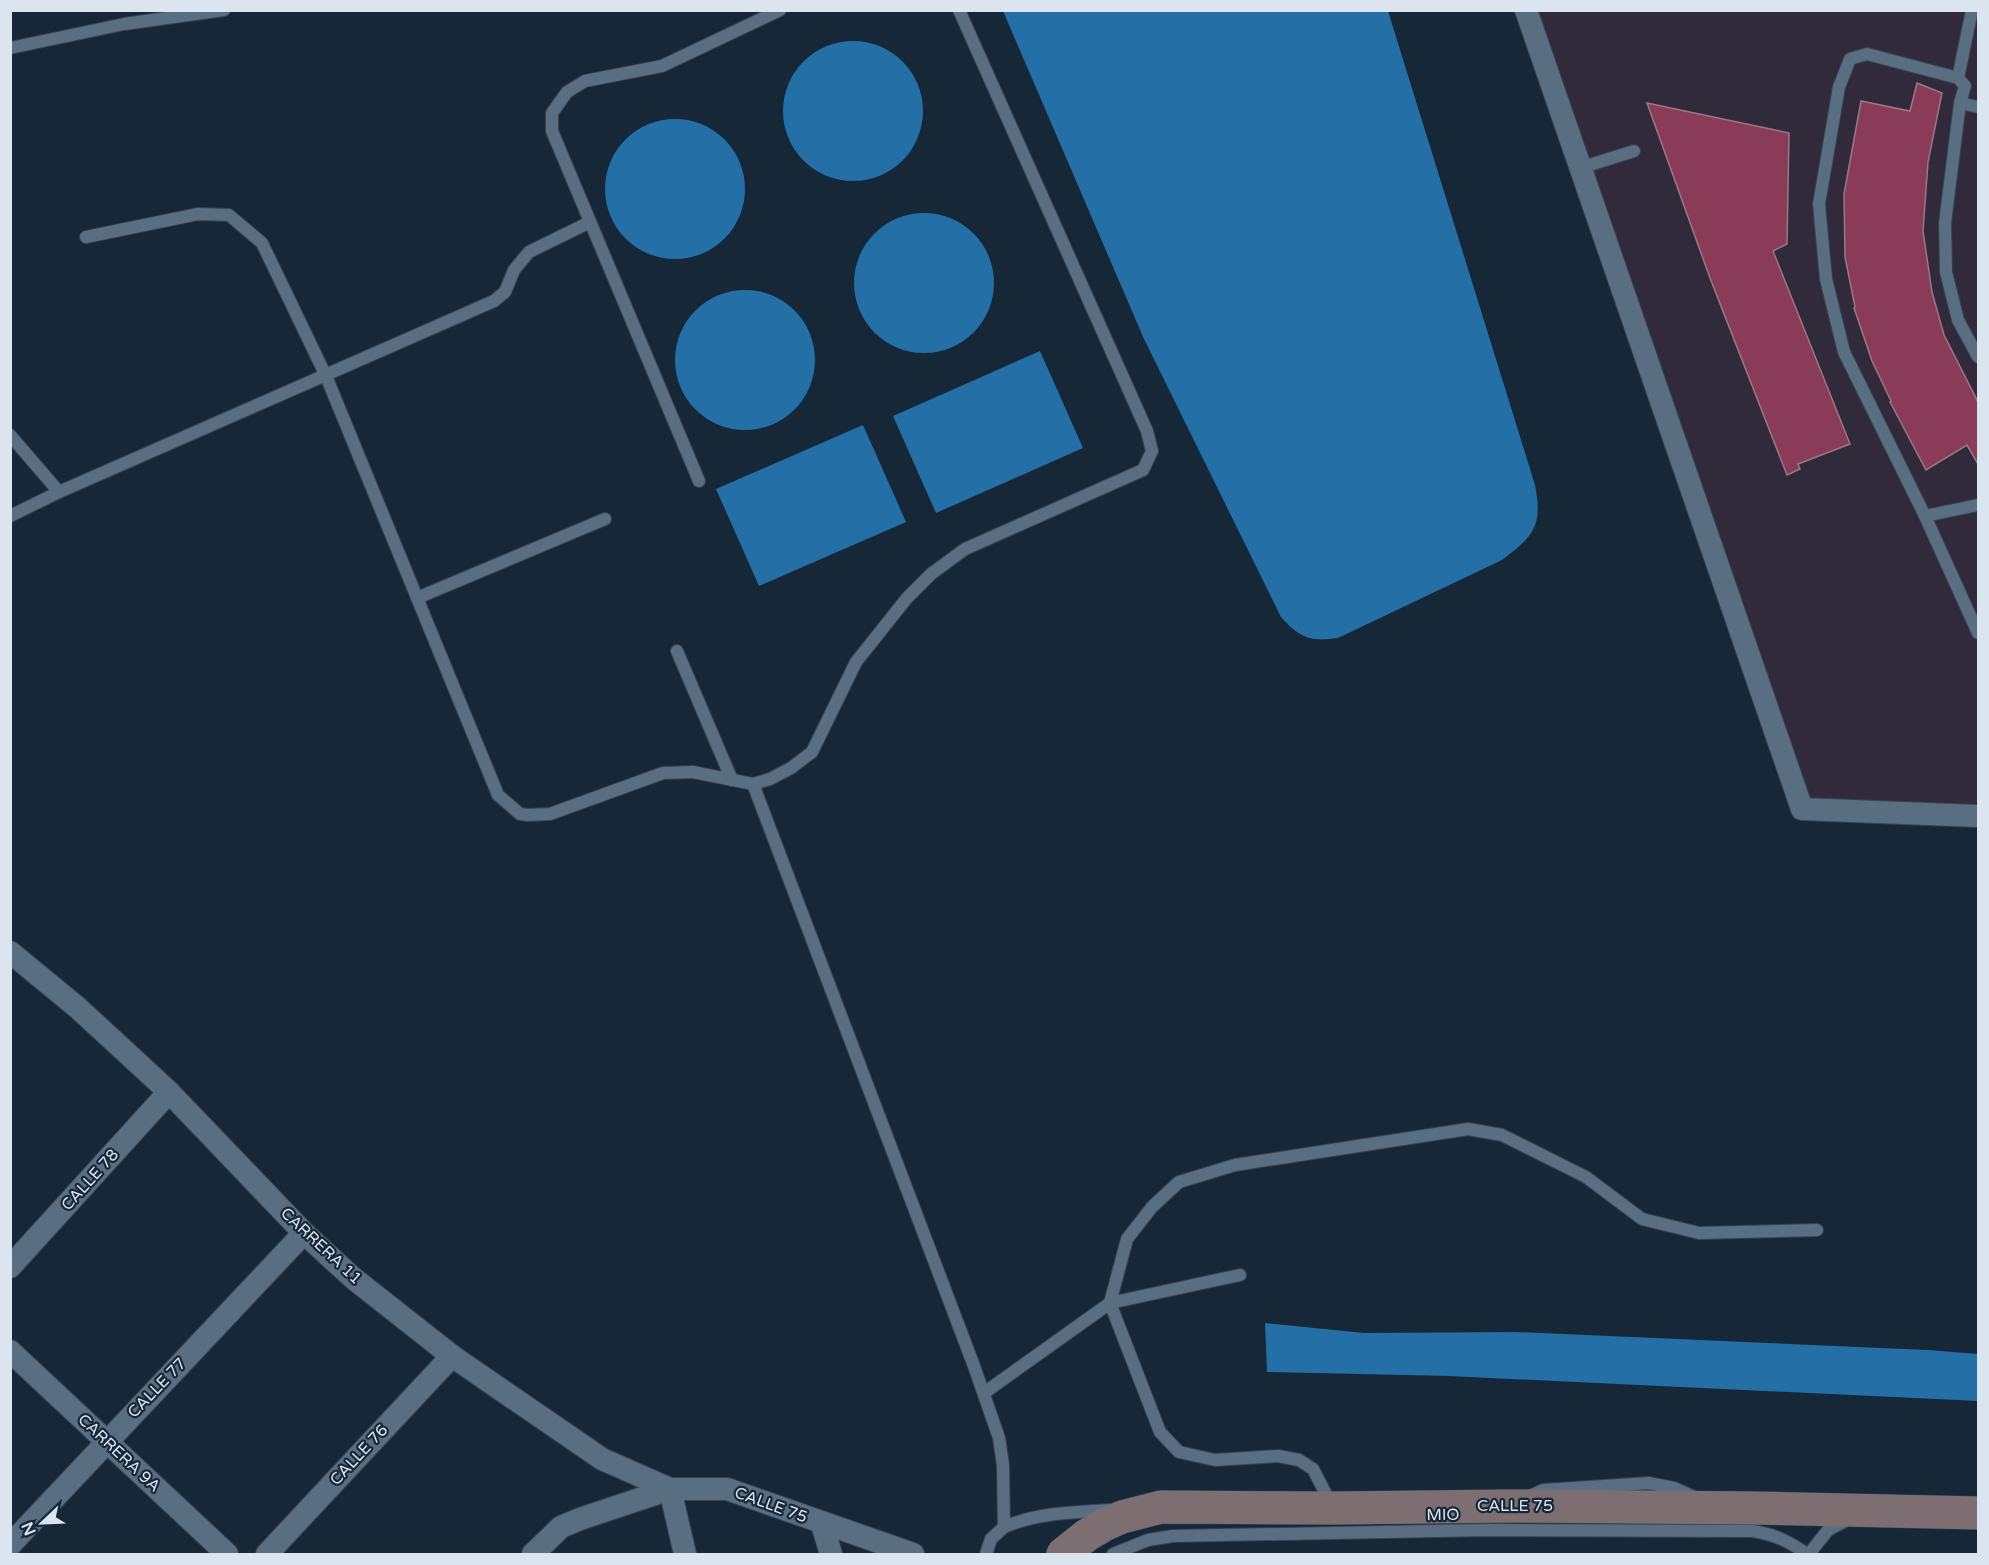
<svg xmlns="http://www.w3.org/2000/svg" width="1989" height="1565" viewBox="0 0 1989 1565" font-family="'Varela Round',sans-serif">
<rect width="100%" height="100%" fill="#162738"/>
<polygon fill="#302a3a" points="1526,11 1978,11 1978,816 1802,809"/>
<g fill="#236fa6">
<path d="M1003 11H1388L1535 485C1543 526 1534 536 1502 560L1338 638C1310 642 1300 638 1281 617L1144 339Z"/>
<circle cx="853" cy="111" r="70"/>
<circle cx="675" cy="189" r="70"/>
<circle cx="924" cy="283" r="70"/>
<circle cx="745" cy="360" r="70"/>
<polygon points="1040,351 1083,448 936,513 893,416"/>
<polygon points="863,425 906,522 759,586 716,489"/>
<polygon points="1265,1323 1364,1333 1516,1332 1928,1350 1978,1354 1978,1401 1449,1376 1267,1372"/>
</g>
<g fill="#8a3b58" stroke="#987a83" stroke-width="1.5">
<polygon points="1917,83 1942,93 1928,162 1923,231 1932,292 1944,335 1978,402 1978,464 1967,445 1926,470 1890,402 1891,401 1872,361 1854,308 1855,307 1845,257 1844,194 1861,101 1910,111"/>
<polygon points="1647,103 1789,133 1787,244 1773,251 1850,444 1798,464 1800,469 1787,475 1710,278"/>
</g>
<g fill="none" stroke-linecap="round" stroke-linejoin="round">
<defs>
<g id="lane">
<polyline points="10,48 124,24 224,10"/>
<polyline points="1958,78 1972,10"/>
<polyline points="1960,103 1978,107"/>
<polyline points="1580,168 1634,151"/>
<polyline points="86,237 198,214 229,215 262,243 326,376 498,795 520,814 528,815 550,814 663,773 693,772 753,784 770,779 791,768 812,752 856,662 907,598 931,574 965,549 1143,470 1152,451 1147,431 959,10"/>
<polyline points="1978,357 1958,320 1946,272 1945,223 1960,103 1965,86 1958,78 1867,54 1850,59 1839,87 1819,204 1826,279 1844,352 1925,516 1978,633"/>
<polyline points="10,435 59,492"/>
<polyline points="699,481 552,131 552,113 567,92 585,81 662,66 780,10"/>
<polyline points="10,516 59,492 494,301 505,292 514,270 529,252 590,222"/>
<polyline points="1925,516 1978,505"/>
<polyline points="417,598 605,519"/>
<polyline points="677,651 732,780"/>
<polyline points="753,784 974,1366 999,1438 1003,1465 1004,1527 991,1539 986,1554"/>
<polyline points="984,1393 1110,1303 1240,1275"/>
<polyline points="1530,1496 1543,1490 1649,1483 1674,1488 1694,1497"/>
<polyline points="1331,1504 1313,1469 1299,1460 1278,1456 1215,1460 1179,1452 1160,1432 1110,1303 1127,1239 1152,1207 1179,1182 1235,1165 1468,1129 1502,1135 1586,1177 1642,1219 1699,1233 1817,1230"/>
<path d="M1004 1527C1037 1513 1073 1512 1109 1510"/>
<path d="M1113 1554 1148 1540 1173 1536 1487 1530 1753 1531C1776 1535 1788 1541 1807 1554"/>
<polyline points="1809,1554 1828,1530 1847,1520"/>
</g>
<g id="street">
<polyline points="1526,10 1802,809 1978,816"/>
<polyline points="10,952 78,1008 169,1092 304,1233 353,1278 452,1356 602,1459 670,1489"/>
<polyline points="10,1267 169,1092"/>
<polyline points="10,1351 227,1554"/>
<polyline points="670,1489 685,1554"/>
<polyline points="822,1524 831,1554"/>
<polyline points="10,1545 304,1233"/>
<polyline points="267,1554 452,1356"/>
<polyline points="533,1554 561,1527 580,1519 670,1489 727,1489 913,1554"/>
</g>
<polyline id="secondary" points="1063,1554 1087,1535 1104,1525 1122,1517 1161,1507 1333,1508 1512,1506 1754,1508 1978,1513"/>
</defs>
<use href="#lane" stroke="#364351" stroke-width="14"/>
<use href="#street" stroke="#364351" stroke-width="24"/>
<use href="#secondary" stroke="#364351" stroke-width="34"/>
<use href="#lane" stroke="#5a6e82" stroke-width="12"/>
<use href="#street" stroke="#5a6e82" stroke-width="22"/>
<use href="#secondary" stroke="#7d6f71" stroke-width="33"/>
</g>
<g text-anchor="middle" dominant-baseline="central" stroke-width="4.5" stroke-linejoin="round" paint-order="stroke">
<g font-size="16" fill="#dae5f0" stroke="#162738">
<text transform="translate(90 1180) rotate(-48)">CALLE 78</text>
<text transform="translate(321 1246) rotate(43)">CARRERA 11</text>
<text transform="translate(157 1388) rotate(-46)">CALLE 77</text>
<text transform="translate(119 1453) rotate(43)">CARRERA 9A</text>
<text transform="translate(359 1455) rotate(-47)">CALLE 76</text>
<text transform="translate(771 1505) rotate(20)">CALLE 75</text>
<text x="1515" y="1506">CALLE 75</text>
<text transform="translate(1443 1515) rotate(-1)">MIO</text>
</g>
</g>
<rect width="1989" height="1565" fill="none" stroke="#dae5f0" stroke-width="24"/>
<g transform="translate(42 1523) rotate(247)" stroke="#162738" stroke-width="4.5" paint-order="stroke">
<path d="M0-4.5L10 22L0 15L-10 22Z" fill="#dae5f0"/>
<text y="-9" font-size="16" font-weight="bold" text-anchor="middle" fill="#dae5f0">N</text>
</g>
</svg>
